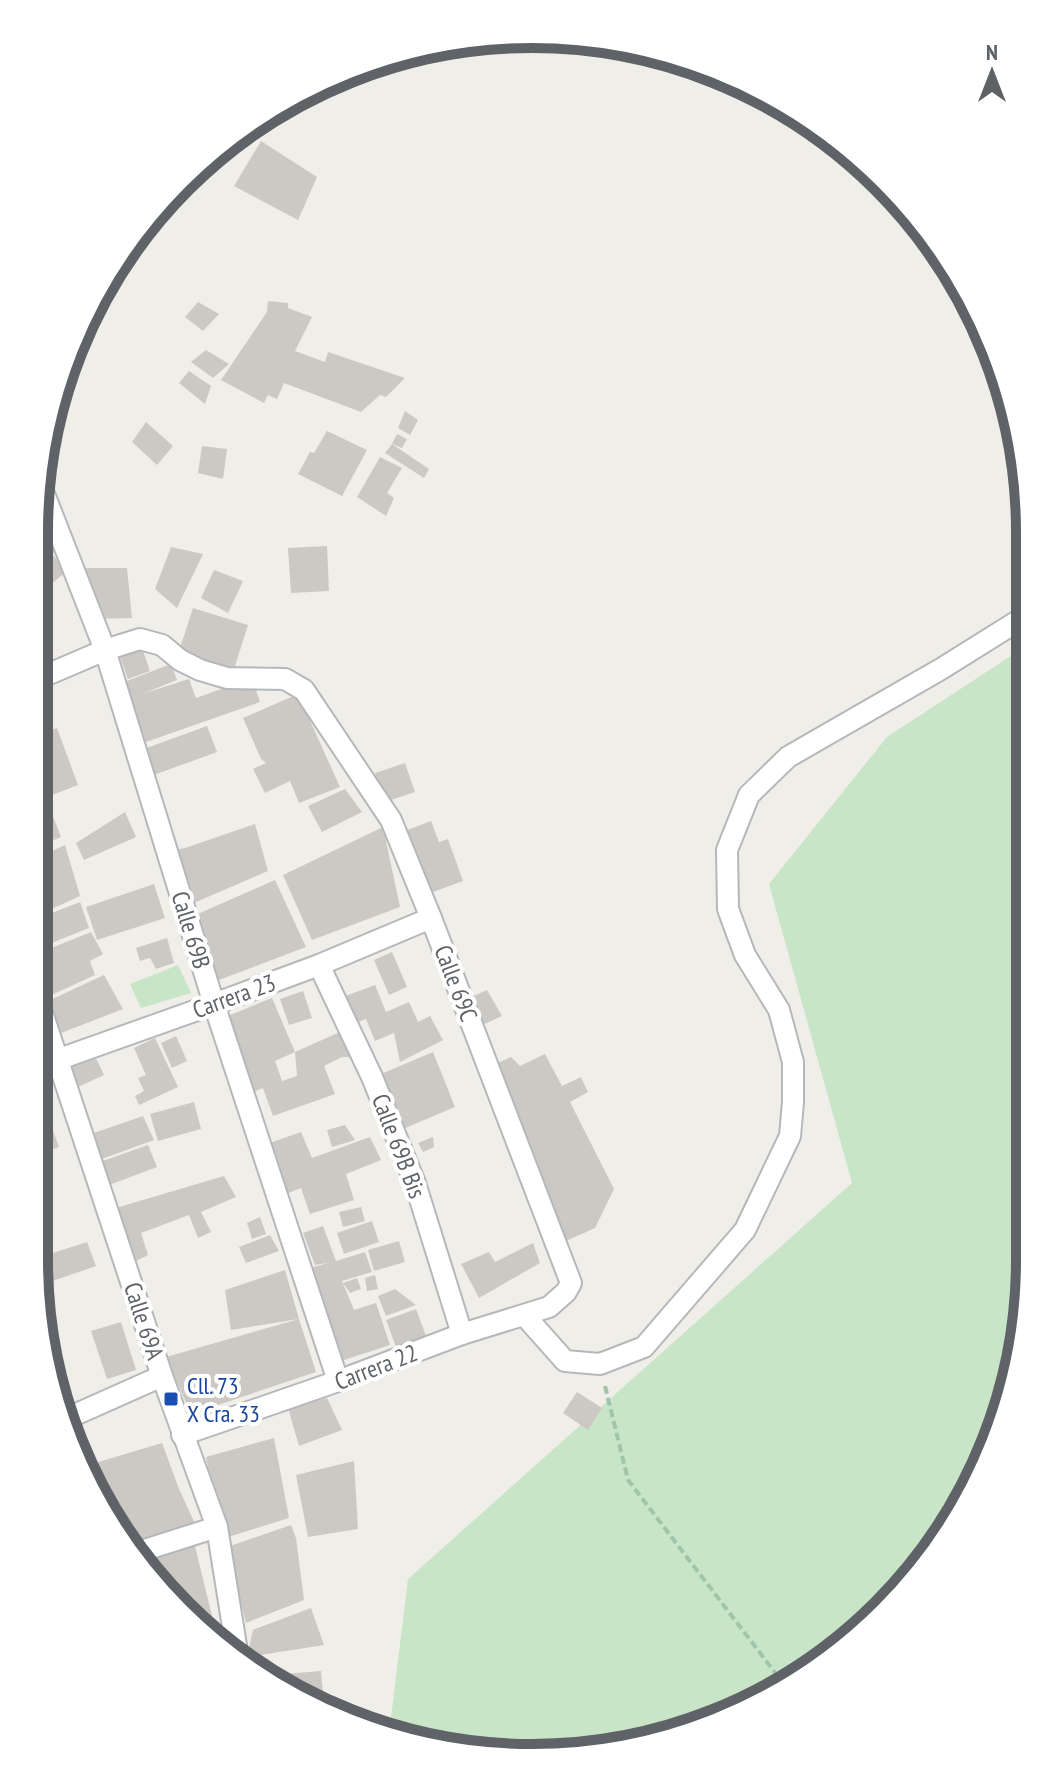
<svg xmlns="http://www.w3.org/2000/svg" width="1064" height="1792" viewBox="0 0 1064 1792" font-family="'PT Sans Narrow',sans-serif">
<rect width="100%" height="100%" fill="#f0eee8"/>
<g fill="#c8e5c7">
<polygon points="1029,644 1029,1293 1003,1421 946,1537 835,1655 693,1731 532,1758 389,1734 408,1579 852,1183 769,884 887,737"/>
<polygon points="178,965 191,993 141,1008 130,984"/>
</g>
<g fill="#ccc9c4">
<polygon points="261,141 317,177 298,220 234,186"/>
<polygon points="268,301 288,303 288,308 312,317 295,351 325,362 328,352 405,378 386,397 380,395 361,412 284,383 277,399 268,395 264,403 221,380 267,312"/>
<polygon points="198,302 219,314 203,331 185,317"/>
<polygon points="206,350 229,364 213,378 191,362"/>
<polygon points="189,371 211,386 205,404 179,383"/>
<polygon points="405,411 418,420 410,435 398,428"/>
<polygon points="146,422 173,446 157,465 132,442"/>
<polygon points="327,431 367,450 342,496 298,474 310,452 314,453"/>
<polygon points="397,434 407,439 402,448 392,444"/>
<polygon points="392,444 429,469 424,478 385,453"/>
<polygon points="202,446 227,449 223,479 198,473"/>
<polygon points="380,457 402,468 387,493 394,498 386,516 357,497"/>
<polygon points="49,513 59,555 50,551 66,572 35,597 35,544 42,555 48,551 41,548 35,537 35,520"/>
<polygon points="327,546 329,591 291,593 288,548"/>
<polygon points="171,547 203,554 177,608 155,589"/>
<polygon points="86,568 127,568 132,618 94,619"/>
<polygon points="214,570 243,581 228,613 201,598"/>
<polygon points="193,608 248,625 234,669 179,651"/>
<polygon points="35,620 54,651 35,657"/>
<polygon points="142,648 150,671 128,679 120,657"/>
<polygon points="171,664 177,680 142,694 189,679 196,698 252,678 260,702 146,742 124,682"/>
<polygon points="298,694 340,787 299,803 290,781 265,793 253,769 266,763 261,759 243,718"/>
<polygon points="207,726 217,752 151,776 141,750"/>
<polygon points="57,728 78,785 47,797 35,762 35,736"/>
<polygon points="405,763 415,792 385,802 375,773"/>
<polygon points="42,788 61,837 35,848 35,791"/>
<polygon points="345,789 362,812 322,832 308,806"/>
<polygon points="125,812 136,837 84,860 76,843"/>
<polygon points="431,821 439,842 448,839 463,881 425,895 402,832"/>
<polygon points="255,824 268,871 189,905 175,850 185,848"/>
<polygon points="383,827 400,907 312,940 283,875"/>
<polygon points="65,845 80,896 34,917 35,859"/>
<polygon points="275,880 306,947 219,980 191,917"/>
<polygon points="154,884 165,918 97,940 86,907"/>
<polygon points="80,902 89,928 34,950 34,920"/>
<polygon points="91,932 103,954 90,961 95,975 47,997 34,955"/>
<polygon points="167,938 174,963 156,969 150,958 140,961 136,948"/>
<polygon points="392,952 407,987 389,995 374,960"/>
<polygon points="104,975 123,1009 56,1035 46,1002"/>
<polygon points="375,985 386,1012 409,1002 418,1022 430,1016 443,1040 400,1062 394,1033 375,1041 366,1019 352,1024 343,997"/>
<polygon points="487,990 502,1016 478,1027 465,1000"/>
<polygon points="303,991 312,1018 289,1025 280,999"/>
<polygon points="272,998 295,1052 275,1061 282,1081 297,1076 295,1052 342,1031 354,1057 342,1057 324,1066 335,1094 273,1116 263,1088 251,1093 223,1018"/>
<polygon points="176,1036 187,1061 172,1068 161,1043"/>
<polygon points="155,1038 178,1087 139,1105 135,1096 144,1091 138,1078 146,1075 134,1048"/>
<polygon points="93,1052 104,1075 78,1087 67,1063"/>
<polygon points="433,1052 455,1107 403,1129 381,1074"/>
<polygon points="545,1054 562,1086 581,1077 588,1092 570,1102 614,1189 595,1228 566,1241 491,1066 511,1057 520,1066"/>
<polygon points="38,1076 49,1109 34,1115 34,1077"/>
<polygon points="194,1102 201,1129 158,1141 150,1114"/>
<polygon points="143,1116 154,1140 99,1160 91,1134"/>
<polygon points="50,1122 59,1147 34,1156 34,1127"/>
<polygon points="345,1125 355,1140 332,1147 327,1130"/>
<polygon points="301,1132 312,1158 370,1137 381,1160 346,1174 354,1200 310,1214 301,1188 283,1195 264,1145"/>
<polygon points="433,1137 434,1147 423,1152 418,1143"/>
<polygon points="148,1145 157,1167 109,1185 100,1162"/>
<polygon points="224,1176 236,1197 201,1212 211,1232 198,1238 189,1215 141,1233 148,1255 136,1261 116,1208"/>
<polygon points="361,1207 365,1221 343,1227 339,1212"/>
<polygon points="260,1217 266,1234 252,1239 247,1223"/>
<polygon points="372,1221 379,1242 344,1254 337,1233"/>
<polygon points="323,1226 336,1261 365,1252 372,1272 342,1281 354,1310 376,1303 390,1345 338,1362 306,1269 328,1263 315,1265 303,1233"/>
<polygon points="270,1235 279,1251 246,1263 239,1247"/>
<polygon points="399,1241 405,1262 374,1271 368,1250"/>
<polygon points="87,1242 96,1266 38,1286 34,1259"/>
<polygon points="533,1243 540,1263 479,1298 461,1264 489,1252 495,1262"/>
<polygon points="285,1270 299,1319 231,1330 225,1290"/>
<polygon points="375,1275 378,1289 367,1291 365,1278"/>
<polygon points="357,1278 361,1289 350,1293 343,1283"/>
<polygon points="395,1289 416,1305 386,1316 378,1296"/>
<polygon points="416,1309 426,1336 396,1347 386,1320"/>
<polygon points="299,1319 316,1372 191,1414 166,1357"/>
<polygon points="121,1322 136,1370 107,1379 91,1331"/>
<polygon points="577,1392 602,1408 588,1430 563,1413"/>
<polygon points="327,1398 342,1430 299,1446 288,1408"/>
<polygon points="274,1438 289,1518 222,1539 206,1457"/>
<polygon points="162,1443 179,1489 197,1528 130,1551 85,1466"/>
<polygon points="354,1461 358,1529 308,1537 296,1475"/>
<polygon points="291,1525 296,1538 304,1600 246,1623 227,1547"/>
<polygon points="194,1542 212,1616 198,1621 137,1563"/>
<polygon points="311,1608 324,1645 247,1657 253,1630"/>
<polygon points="321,1671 324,1706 320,1706 260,1676"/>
</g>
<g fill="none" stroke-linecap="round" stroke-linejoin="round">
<defs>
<g id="minor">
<polyline points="97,297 120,253"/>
<polyline points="39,481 105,650 214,1004 338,1381"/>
<polyline points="35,680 105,650 140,639 162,645 180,660 200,670 227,678 285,679 304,690 391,820 431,918 571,1283 566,1292 549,1307 462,1334 338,1381 182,1435"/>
<polyline points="319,965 372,1077 415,1183 462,1334"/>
<polyline points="34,988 162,1376 217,1527 238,1658"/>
<polyline points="34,1068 214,1004 319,965 431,918"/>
<polyline points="525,1316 565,1361 600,1364 644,1347 745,1230 790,1136 793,1102 793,1062 779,1010 745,955 728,909 727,850 749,795 788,757 941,669 1029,614"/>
<polyline points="61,1421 162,1376"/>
<polyline points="132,1554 217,1527"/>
</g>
</defs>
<use href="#minor" stroke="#b5b8bb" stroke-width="24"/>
<polyline stroke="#a1c5ab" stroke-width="4" stroke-dasharray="8 4" stroke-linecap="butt" points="605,1386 628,1480 783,1683"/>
<use href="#minor" stroke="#fff" stroke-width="20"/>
</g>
<rect fill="#1a4fb4" stroke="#fff" stroke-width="3" x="163" y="1391" width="16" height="16" rx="4"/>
<g text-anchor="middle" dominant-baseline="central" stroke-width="8" stroke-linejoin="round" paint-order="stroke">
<g font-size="24" fill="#5f6367" stroke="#fff">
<text transform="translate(191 930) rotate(73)">Calle 69B</text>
<text transform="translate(456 983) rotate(69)">Calle 69C</text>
<text transform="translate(234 996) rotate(-20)">Carrera 23</text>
<text transform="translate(399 1146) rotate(69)">Calle 69B Bis</text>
<text transform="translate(144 1321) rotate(72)">Calle 69A</text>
<text transform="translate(376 1367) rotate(-21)">Carrera 22</text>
</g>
<g font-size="24" fill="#164399" stroke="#fff" text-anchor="start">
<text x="187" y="1385">Cll. 73<tspan x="187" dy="28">X Cra. 33</tspan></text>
</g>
</g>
<path d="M0 0H1064V1792H0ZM532 48H532A484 484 0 0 1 1016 532V1260A484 484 0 0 1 532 1744H532A484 484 0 0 1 48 1260V532A484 484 0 0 1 532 48Z" fill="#fff" fill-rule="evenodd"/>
<path fill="none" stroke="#5f6367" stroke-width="10" d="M532 48H532A484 484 0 0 1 1016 532V1260A484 484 0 0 1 532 1744H532A484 484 0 0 1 48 1260V532A484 484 0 0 1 532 48Z"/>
<g transform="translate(992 72)" stroke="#ffffff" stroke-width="6" paint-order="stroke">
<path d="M0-6L14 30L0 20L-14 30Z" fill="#5f6367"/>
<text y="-12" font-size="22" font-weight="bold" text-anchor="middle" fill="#5f6367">N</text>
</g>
</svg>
